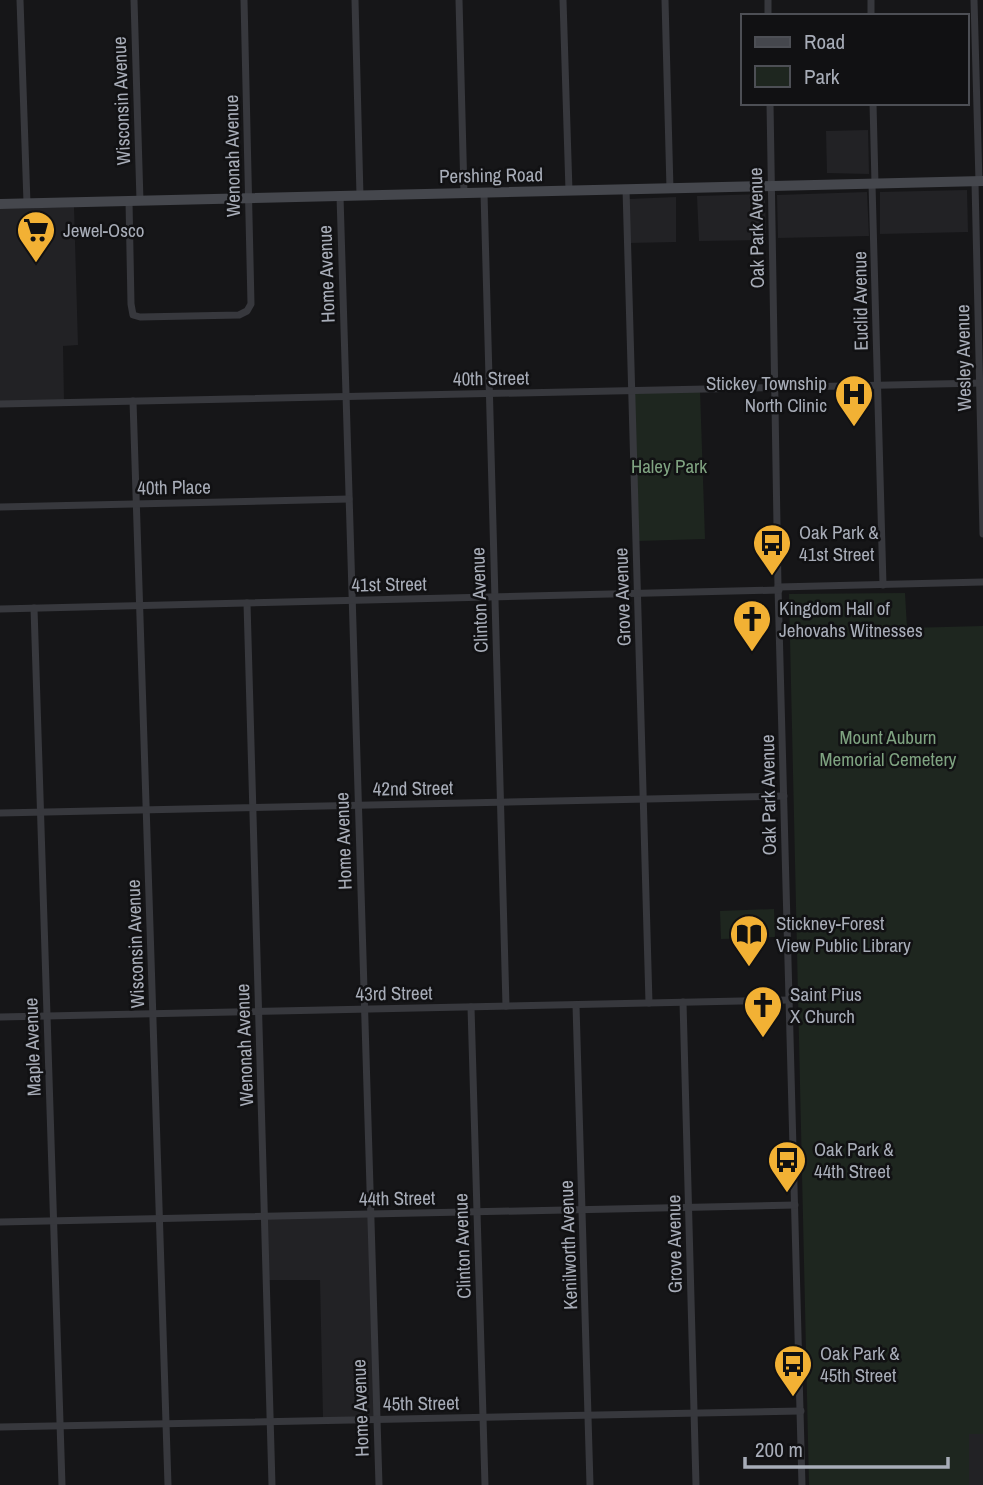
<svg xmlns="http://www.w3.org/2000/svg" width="983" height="1485" viewBox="0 0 983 1485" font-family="'Archivo Narrow',sans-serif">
<rect width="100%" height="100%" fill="#161618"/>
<g fill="#222225">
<polygon points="868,130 869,174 827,173 826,131"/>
<polygon points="967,190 968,232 880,234 880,192"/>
<polygon points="867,192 869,236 778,238 777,195"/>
<polygon points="765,194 766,240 699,241 697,196"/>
<polygon points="676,197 676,242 629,243 629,199"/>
<polygon points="74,207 78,345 63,346 64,401 0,403 0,209"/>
<polygon points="370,1216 375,1416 323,1418 320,1280 267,1280 265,1218"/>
<rect x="969" y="1434" width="14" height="51"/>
</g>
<g fill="#1e261f">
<polygon points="700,390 705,539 637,541 634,392"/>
<polygon points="905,593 907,628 983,626 983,1434 969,1434 969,1485 809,1485 789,594"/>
<polygon points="774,909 775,937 721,939 720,911"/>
</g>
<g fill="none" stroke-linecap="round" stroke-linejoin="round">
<g stroke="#37383d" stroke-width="7">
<polyline points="20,0 27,203"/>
<polyline points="134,0 140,201"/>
<polyline points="355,0 360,196"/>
<polyline points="459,0 464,193"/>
<polyline points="563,0 569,191"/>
<polyline points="665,0 670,189"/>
<polyline points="768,0 768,16"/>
<polyline points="871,0 871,16"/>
<polyline points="974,0 979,182"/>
<polyline points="770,103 778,587 802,1485"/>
<polyline points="873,103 875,184"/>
<polyline points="975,182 983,534"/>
<polyline points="872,184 883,585"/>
<polyline points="626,189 649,1003"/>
<polyline points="484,193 506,1006"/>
<polyline points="340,196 379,1485"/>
<polyline points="129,201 131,304 133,315 140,317 239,315 247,311 251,304 244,0"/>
<polyline points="133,401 168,1485"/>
<polyline points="0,404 983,383"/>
<polyline points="0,507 349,499"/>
<polyline points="778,587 983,582"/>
<polyline points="247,603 272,1485"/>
<polyline points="34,608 62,1485"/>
<polyline points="0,609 779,590"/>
<polyline points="0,813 784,796"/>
<polyline points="683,1002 696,1485"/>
<polyline points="576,1005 590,1485"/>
<polyline points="471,1007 485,1485"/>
<polyline points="0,1017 789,1000"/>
<polyline points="0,1222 795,1205"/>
<polyline points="0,1427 801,1411"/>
</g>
<polyline stroke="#45474d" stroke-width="10" points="0,204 983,181"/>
</g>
<defs>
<symbol id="supermarket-pin" viewBox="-11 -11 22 30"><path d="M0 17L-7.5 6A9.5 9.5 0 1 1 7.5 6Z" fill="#f2b134" stroke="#111113"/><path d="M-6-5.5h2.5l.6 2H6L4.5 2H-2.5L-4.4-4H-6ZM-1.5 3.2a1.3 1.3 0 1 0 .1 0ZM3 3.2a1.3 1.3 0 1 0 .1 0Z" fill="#111"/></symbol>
<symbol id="hospital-pin" viewBox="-11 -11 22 30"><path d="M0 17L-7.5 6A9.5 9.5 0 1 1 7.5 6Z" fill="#f2b134" stroke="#111113"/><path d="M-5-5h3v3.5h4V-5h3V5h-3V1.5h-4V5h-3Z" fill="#111"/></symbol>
<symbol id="bus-pin" viewBox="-11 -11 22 30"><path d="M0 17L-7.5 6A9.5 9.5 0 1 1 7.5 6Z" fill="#f2b134" stroke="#111113"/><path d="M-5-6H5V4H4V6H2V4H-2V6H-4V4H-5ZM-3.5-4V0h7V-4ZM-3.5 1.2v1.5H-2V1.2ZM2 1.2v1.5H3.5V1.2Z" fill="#111"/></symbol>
<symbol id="church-pin" viewBox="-11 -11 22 30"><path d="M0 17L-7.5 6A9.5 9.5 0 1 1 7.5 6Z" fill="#f2b134" stroke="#111113"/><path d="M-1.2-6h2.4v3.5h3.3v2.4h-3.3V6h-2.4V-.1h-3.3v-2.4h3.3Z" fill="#111"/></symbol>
<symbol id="library-pin" viewBox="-11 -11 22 30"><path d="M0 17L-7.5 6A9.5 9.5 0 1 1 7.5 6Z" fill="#f2b134" stroke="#111113"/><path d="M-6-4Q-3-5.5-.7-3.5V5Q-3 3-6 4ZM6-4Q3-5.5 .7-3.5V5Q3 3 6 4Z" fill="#111"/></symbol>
</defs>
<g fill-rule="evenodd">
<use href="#supermarket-pin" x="14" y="208" width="44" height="60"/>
<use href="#hospital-pin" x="832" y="372" width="44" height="60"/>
<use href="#bus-pin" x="750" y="521" width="44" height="60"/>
<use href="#church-pin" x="730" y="597" width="44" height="60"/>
<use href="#library-pin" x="727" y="912" width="44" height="60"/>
<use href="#church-pin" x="741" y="983" width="44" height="60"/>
<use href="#bus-pin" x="765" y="1138" width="44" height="60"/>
<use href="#bus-pin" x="771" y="1342" width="44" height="60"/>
</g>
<g text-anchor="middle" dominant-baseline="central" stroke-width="5" stroke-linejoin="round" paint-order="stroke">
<g font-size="19" fill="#a8adb8" stroke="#111113">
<text transform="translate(121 101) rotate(-92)">Wisconsin Avenue</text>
<text transform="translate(232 156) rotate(-91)">Wenonah Avenue</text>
<text transform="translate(491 175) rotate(-1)">Pershing Road</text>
<text transform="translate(756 228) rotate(-91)">Oak Park Avenue</text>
<text transform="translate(326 274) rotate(-92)">Home Avenue</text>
<text transform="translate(860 301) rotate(-91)">Euclid Avenue</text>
<text transform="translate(963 358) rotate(-91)">Wesley Avenue</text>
<text transform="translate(491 378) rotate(-1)">40th Street</text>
<text transform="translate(174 487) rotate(-1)">40th Place</text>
<text transform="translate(389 584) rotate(-1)">41st Street</text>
<text transform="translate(622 597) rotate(-92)">Grove Avenue</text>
<text transform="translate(479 600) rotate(-92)">Clinton Avenue</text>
<text transform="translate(413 788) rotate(-1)">42nd Street</text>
<text transform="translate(768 795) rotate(-91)">Oak Park Avenue</text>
<text transform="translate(343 841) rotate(-92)">Home Avenue</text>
<text transform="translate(135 944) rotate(-92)">Wisconsin Avenue</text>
<text transform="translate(394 993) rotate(-1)">43rd Street</text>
<text transform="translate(244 1045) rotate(-92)">Wenonah Avenue</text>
<text transform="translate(32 1047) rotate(-92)">Maple Avenue</text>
<text transform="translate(397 1198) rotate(-1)">44th Street</text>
<text transform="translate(674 1244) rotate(-91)">Grove Avenue</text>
<text transform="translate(568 1245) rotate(-92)">Kenilworth Avenue</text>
<text transform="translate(462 1246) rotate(-92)">Clinton Avenue</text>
<text transform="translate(421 1403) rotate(-1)">45th Street</text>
<text transform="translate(360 1408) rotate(-92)">Home Avenue</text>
</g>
<g font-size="19" fill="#a8adb8" stroke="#111113" text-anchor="start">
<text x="63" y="230">Jewel-Osco</text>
<text x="827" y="383" text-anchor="end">Stickey Township<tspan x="827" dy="22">North Clinic</tspan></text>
<text x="799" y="532">Oak Park &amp;<tspan x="799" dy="22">41st Street</tspan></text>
<text x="779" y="608">Kingdom Hall of<tspan x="779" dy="22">Jehovahs Witnesses</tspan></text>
<text x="776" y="923">Stickney-Forest<tspan x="776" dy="22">View Public Library</tspan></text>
<text x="790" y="994">Saint Pius<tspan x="790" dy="22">X Church</tspan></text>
<text x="814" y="1149">Oak Park &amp;<tspan x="814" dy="22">44th Street</tspan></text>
<text x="820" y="1353">Oak Park &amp;<tspan x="820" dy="22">45th Street</tspan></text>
</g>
<g font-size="19" fill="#7fa381" stroke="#111113">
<text x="669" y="466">Haley Park</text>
<text x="888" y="737">Mount Auburn<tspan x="888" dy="22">Memorial Cemetery</tspan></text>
</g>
</g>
<rect x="741" y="14" width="228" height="91" fill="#111113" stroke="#4d4f55" stroke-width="2"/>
<rect x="755" y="37" width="35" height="10" fill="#45474d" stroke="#4d4f55" stroke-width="2"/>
<text x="804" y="49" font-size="21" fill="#a8adb8">Road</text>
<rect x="755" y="66" width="35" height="21" fill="#1e261f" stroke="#4d4f55" stroke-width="2"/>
<text x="804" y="84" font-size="21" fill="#a8adb8">Park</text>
<path d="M745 1457v10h203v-10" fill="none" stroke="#a8adb8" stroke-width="3.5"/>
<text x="755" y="1457" font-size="21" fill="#a8adb8" stroke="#111113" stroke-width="5" paint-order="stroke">200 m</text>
</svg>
